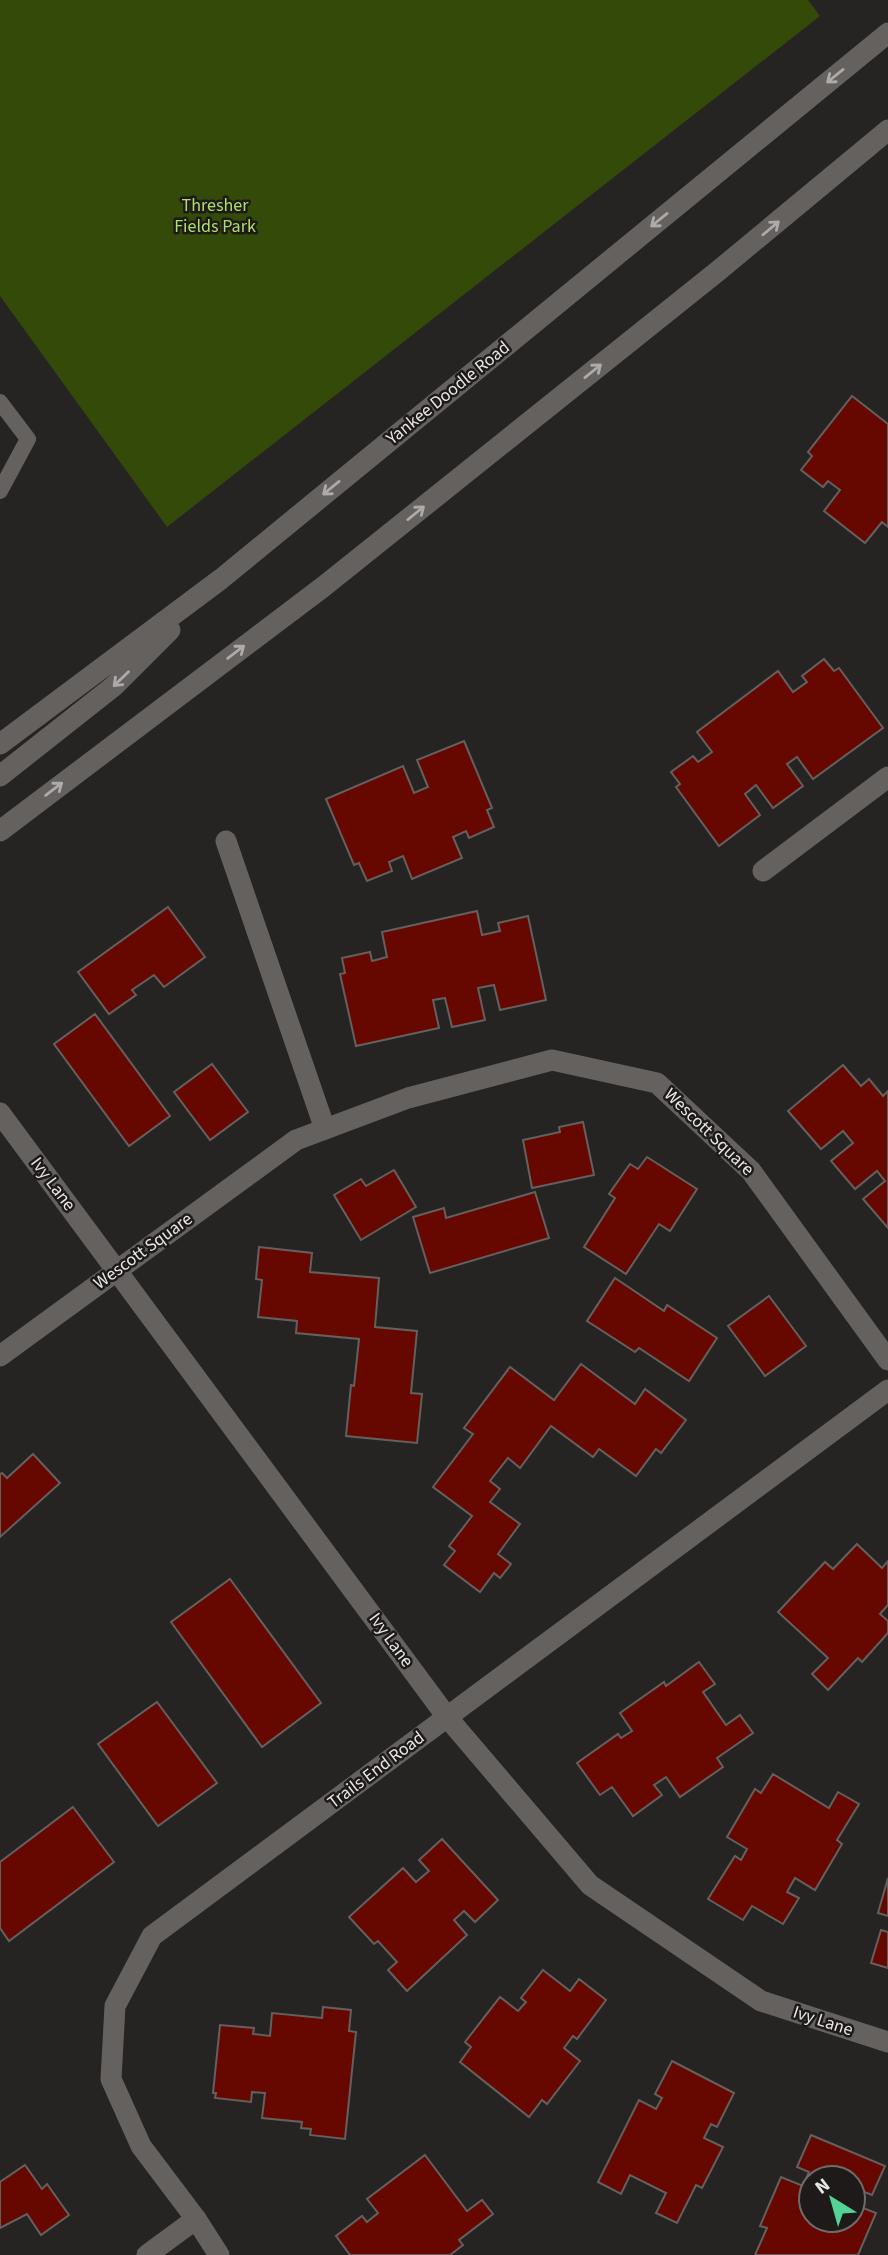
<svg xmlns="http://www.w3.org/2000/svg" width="888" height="2255" viewBox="0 0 888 2255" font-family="'Source Sans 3',sans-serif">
<rect width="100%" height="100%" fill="#262323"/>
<polygon fill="#334a09" points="0,0 808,0 820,16 167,527 0,296"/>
<g fill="#670800" stroke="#63605f" stroke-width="2">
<polygon points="852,396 888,424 888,527 882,522 865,543 824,511 840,490 828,481 823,487 801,470 812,456 808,452"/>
<polygon points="824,659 834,671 839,668 883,728 813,779 797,757 787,764 803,786 773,808 756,785 745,794 760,815 719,846 676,787 680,784 671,772 693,756 698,762 712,752 697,732 778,671 793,692 807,682 802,676"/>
<polygon points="464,741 492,808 487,810 494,827 469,838 466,831 453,837 462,858 412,879 403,856 389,862 392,871 367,881 359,863 354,865 326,799 403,766 414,793 428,787 417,760"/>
<polygon points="168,907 205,957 164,987 154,975 132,990 136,995 109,1014 78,972"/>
<polygon points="477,911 482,935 500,931 498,923 528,916 546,1000 500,1010 494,985 478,988 485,1020 452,1027 445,998 433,1000 439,1028 356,1046 340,974 345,973 342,958 370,952 372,961 387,957 382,932"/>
<polygon points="95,1014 170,1116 129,1146 54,1044"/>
<polygon points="212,1064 248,1112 210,1140 174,1092"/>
<polygon points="843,1065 861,1086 869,1079 883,1096 888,1091 888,1228 863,1199 885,1181 877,1171 855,1189 831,1161 853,1143 843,1131 821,1149 788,1111"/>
<polygon points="583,1122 594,1175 532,1188 523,1140 560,1132 559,1127"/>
<polygon points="647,1157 697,1189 670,1231 659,1224 626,1274 584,1247 615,1198 609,1194 630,1164 638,1169"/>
<polygon points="394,1170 416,1207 361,1240 334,1195 361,1179 366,1186"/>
<polygon points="535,1192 549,1238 430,1273 413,1217 444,1208 446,1218"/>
<polygon points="259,1247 312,1253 310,1272 379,1278 375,1327 417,1331 411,1393 422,1394 417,1443 346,1436 351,1385 354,1386 359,1339 296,1333 297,1321 258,1317 262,1280 256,1279"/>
<polygon points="615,1278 664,1311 667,1305 717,1338 689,1381 639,1348 635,1352 587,1321"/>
<polygon points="769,1296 806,1346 765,1376 728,1326"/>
<polygon points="581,1364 635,1404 645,1389 686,1420 661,1453 656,1449 636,1476 599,1449 593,1457 551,1426 520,1468 508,1458 490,1481 500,1489 490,1502 520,1524 498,1554 511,1564 500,1578 494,1573 480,1592 444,1565 455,1551 449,1546 472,1516 433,1487 473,1434 464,1428 510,1367 554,1400"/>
<polygon points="33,1454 60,1483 0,1537 0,1474 2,1473 7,1478"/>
<polygon points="857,1544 882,1568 888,1561 888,1605 880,1614 888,1621 888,1633 862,1662 858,1658 828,1690 812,1674 828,1658 778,1612 825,1562 833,1569"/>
<polygon points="230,1579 321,1703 262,1747 171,1622"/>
<polygon points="699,1662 715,1684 703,1692 726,1725 740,1715 753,1733 717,1758 723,1767 680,1797 666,1777 654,1785 662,1795 633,1816 612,1787 600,1795 577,1763 618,1734 621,1738 632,1731 620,1713 664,1682 666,1686"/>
<polygon points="157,1702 217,1783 158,1826 98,1744"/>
<polygon points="773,1774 829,1808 838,1792 859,1804 837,1840 842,1844 815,1890 795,1878 787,1892 799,1898 783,1924 752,1906 743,1920 708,1899 735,1856 741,1860 747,1849 727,1837 755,1789 761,1793"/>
<polygon points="73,1807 114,1862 9,1941 0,1928 0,1862"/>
<polygon points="442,1839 498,1900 475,1922 464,1911 454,1920 467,1935 407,1991 388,1970 397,1962 378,1941 374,1944 349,1917 403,1868 416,1882 429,1871 419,1860"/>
<polygon points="888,1878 888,1916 878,1913"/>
<polygon points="881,1930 888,1932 888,1968 871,1963"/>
<polygon points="543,1970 570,1991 579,1979 606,2000 577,2039 573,2036 564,2048 580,2061 547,2104 542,2100 529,2117 460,2062 471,2047 465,2042 500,1997 518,2011 526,2002 521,1998"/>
<polygon points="323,2007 351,2010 349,2031 356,2032 345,2139 310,2135 311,2129 301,2128 302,2122 262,2118 265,2093 252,2092 251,2102 215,2098 216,2093 213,2093 220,2025 254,2028 253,2034 270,2036 272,2013 322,2018"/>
<polygon points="672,2061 734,2093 717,2127 711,2124 704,2138 723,2147 702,2188 696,2185 677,2223 656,2213 666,2193 630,2175 621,2194 598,2182 639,2100 656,2109 662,2098 655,2094"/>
<polygon points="811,2135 885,2166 872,2195 857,2189 853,2198 853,2178 811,2178 811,2220 853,2220 853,2204 876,2213 858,2255 755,2255 767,2228 760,2226 781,2177 803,2186 809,2172 797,2167"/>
<polygon points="425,2155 467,2211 482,2200 493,2214 459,2240 463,2245 450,2255 350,2255 336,2236 362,2216 367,2222 378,2213 367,2199"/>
<polygon points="25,2165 42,2189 47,2184 69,2215 41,2235 27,2214 0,2228 0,2182"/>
</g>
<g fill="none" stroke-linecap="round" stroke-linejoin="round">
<polyline stroke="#64615f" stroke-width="16" points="0,402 28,439 0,491"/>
<g stroke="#64615f" stroke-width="21">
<polyline points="226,841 325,1129"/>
<polyline points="763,871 888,777"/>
<polyline points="0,1113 447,1717 590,1885 761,2001 888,2042"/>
<polyline points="0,1356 296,1140 408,1098 552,1060 657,1083 751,1171 888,1360"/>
<polyline points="147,2255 196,2219"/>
<polyline points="219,2255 196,2219 141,2146 111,2079 115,2006 152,1936 888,1390"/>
</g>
<g stroke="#64615f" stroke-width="21">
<polyline points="0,744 221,579 888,33"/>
<polyline points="0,776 114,686 170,630"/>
<polyline points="0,831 323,587 718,271 888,130"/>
</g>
</g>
<defs><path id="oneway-shaft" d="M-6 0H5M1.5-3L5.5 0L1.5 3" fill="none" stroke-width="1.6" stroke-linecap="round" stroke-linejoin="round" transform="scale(1.75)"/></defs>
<g stroke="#adaaa9">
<use href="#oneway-shaft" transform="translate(835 76) rotate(141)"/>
<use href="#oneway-shaft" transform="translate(659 220) rotate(141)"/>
<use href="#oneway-shaft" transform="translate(771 228) rotate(-40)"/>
<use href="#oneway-shaft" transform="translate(593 371) rotate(-39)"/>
<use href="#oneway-shaft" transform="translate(331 488) rotate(141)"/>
<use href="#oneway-shaft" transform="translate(416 513) rotate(-39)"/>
<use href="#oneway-shaft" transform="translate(236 652) rotate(-37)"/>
<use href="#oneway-shaft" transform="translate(121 679) rotate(136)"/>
<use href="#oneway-shaft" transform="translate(54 789) rotate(-37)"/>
</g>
<g text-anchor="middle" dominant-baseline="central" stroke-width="5" stroke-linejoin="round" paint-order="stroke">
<g font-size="18" fill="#aedf68" stroke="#1d1a19">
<text x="215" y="205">Thresher<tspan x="215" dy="21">Fields Park</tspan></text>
</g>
<g font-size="18" fill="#e8e6e5" stroke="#1d1a19">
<text transform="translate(448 393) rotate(-39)">Yankee Doodle Road</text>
<text transform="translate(709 1132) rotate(44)">Wescott Square</text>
<text transform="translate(53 1184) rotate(53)">Ivy Lane</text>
<text transform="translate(143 1251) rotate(-36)">Wescott Square</text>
<text transform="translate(391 1640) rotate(54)">Ivy Lane</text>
<text transform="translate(376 1770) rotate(-37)">Trails End Road</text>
<text transform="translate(823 2021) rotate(18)">Ivy Lane</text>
</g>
</g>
<g transform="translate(832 2199) rotate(323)"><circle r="33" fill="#1d1a19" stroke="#6e6c6b" stroke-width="2"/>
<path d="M0-5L12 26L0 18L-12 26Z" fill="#53d396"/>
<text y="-10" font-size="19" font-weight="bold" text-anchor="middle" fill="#e8e6e5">N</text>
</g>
</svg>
